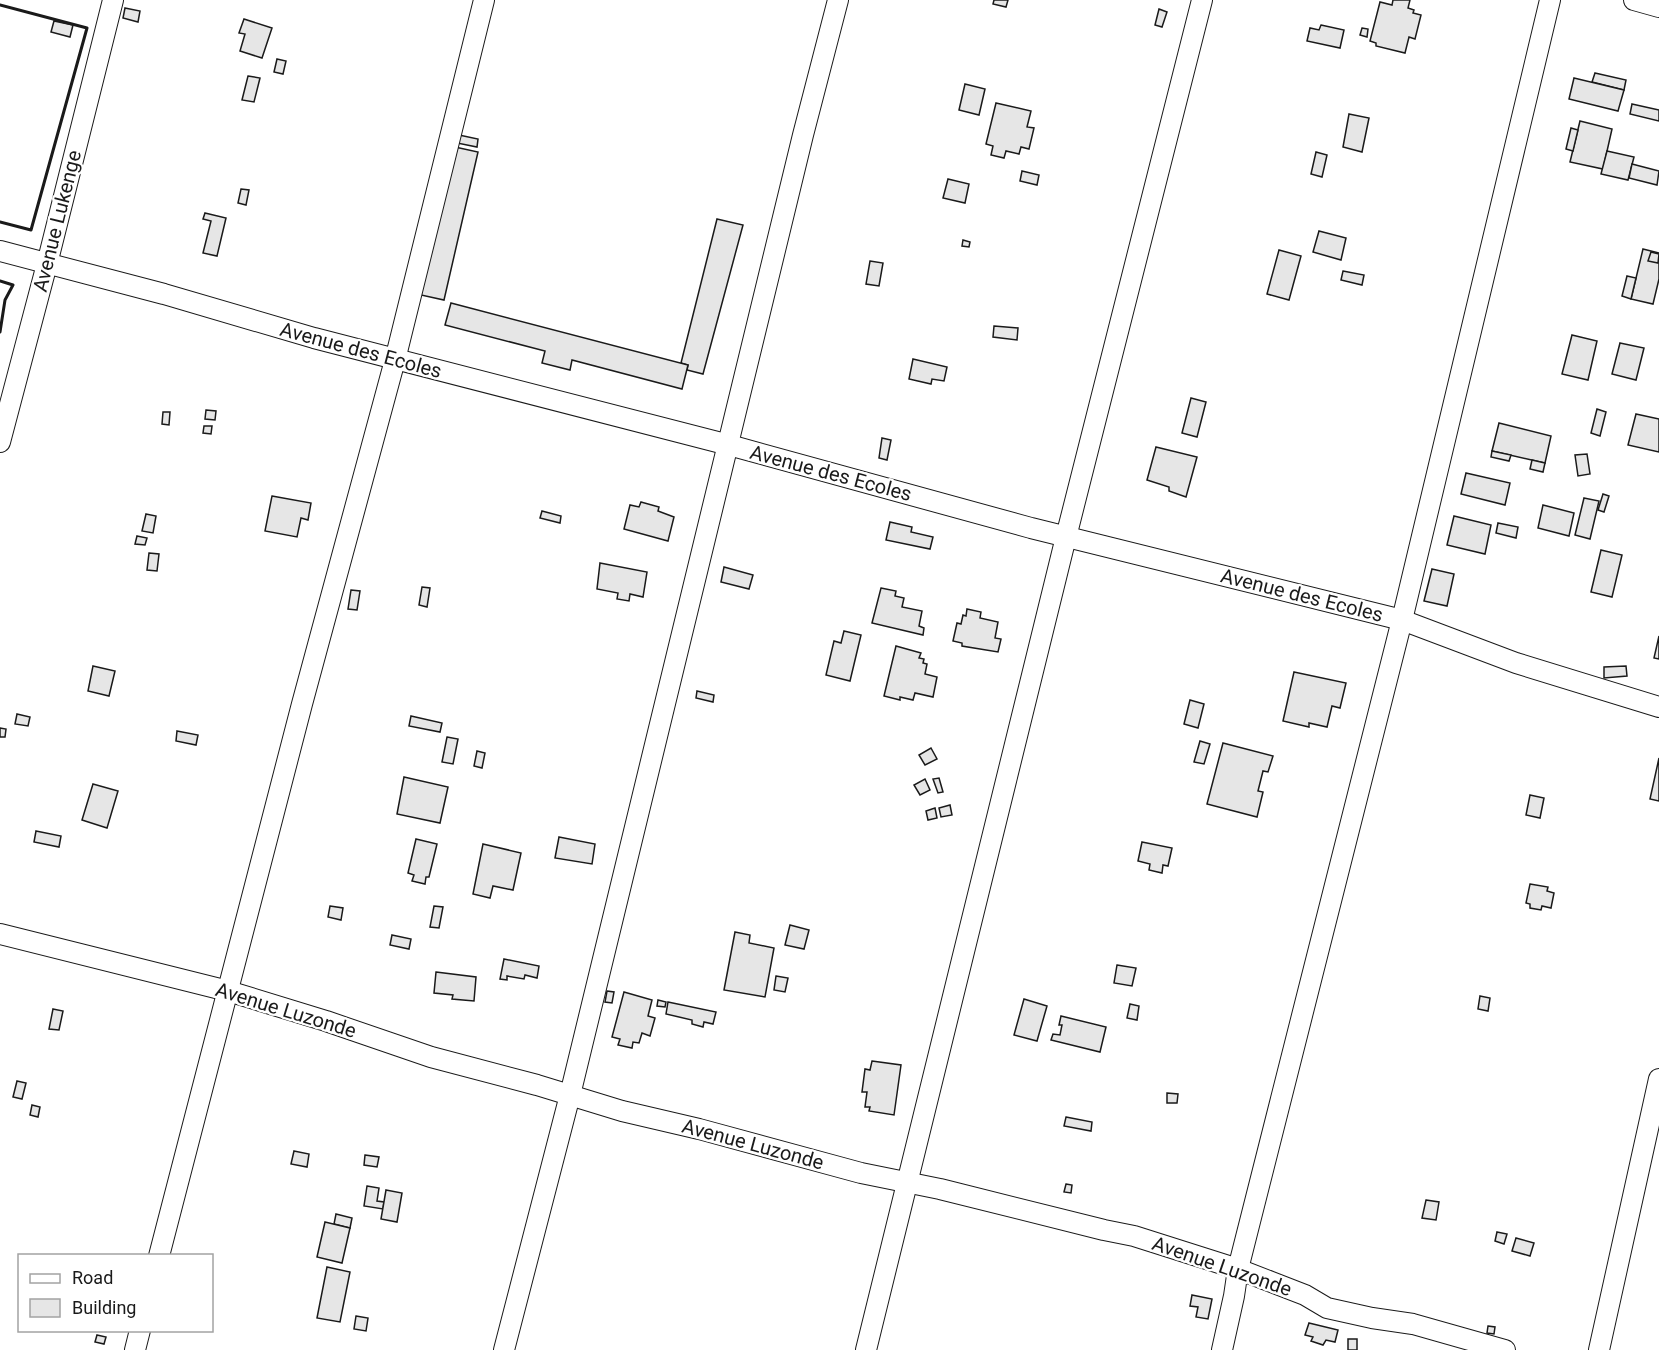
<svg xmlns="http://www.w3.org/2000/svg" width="1659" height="1350" viewBox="0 0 1659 1350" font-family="Roboto,sans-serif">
<rect width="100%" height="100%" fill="#fff"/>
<g fill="#e6e6e6" stroke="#1a1a1a" stroke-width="1.5">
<polygon points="994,0 1008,0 1006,7 993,4"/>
<polygon points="1393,0 1410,0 1408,8 1414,10 1413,13 1421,15 1415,39 1409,37 1405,53 1376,46 1376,43 1370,41 1380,2 1392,5"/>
<polygon points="125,8 140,11 138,22 123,18"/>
<polygon points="1159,9 1167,12 1162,27 1155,25"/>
<polygon points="244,19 272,28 262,58 240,51 245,34 239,33"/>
<polygon points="54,21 73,25 70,37 51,32"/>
<polygon points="1321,25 1344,30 1340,48 1307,41 1310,28 1319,30"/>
<polygon points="1362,28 1368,29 1367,37 1360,35"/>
<polygon points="277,59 286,61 283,74 274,72"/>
<polygon points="1595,73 1626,80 1624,90 1592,82"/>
<polygon points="248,76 260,78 254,102 242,100"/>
<polygon points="1574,78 1624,90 1618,111 1569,99"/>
<polygon points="965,84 985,89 979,115 959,110"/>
<polygon points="996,103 1031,111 1027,127 1034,128 1029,149 1021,147 1019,154 1006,151 1004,158 991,155 993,146 986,144"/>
<polygon points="1632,104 1659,110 1659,121 1630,114"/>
<polygon points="1349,114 1369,118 1362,152 1343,147"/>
<polygon points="1580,121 1612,129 1603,169 1570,162"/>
<polygon points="1571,128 1578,130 1573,151 1566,149"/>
<polygon points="459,135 478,139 477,147 457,143"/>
<polygon points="455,147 478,152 444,300 421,295"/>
<polygon points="1607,151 1634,157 1628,180 1601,174"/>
<polygon points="1316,152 1327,155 1322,177 1311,174"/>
<polygon points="1632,164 1659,171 1657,185 1629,178"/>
<polygon points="1022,171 1039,175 1037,185 1020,181"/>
<polygon points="948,179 969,184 965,203 943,198"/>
<polygon points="241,189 249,190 246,205 238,203"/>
<polygon points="205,213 226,218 217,256 203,253 211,221 203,219"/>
<polygon points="717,219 743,225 703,374 687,370 688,365 681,363"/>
<polygon points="1319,231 1346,238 1341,260 1313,252"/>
<polygon points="963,240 970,242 969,247 962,246"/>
<polygon points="1643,249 1659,253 1659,279 1653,304 1631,299"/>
<polygon points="1279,250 1301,256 1289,300 1267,294"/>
<polygon points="1651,252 1659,254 1658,263 1648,261"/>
<polygon points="870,261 883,263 879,286 866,284"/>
<polygon points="1343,271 1364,275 1362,285 1341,280"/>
<polygon points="1627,276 1636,278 1631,299 1622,296"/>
<polygon points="451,303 688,365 682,389 572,360 570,370 542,363 545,351 445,325"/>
<polygon points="994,326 1018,328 1017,340 993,337"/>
<polygon points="1572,335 1597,341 1588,380 1562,374"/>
<polygon points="1620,343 1644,348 1636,380 1612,374"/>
<polygon points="913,359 947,367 944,381 932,379 931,384 909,379"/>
<polygon points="1191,398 1206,402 1197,437 1182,433"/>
<polygon points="1597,409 1606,412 1600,436 1591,433"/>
<polygon points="206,410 216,411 215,420 205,419"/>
<polygon points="163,412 170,412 169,425 162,424"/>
<polygon points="1636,414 1659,419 1659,452 1628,445"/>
<polygon points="1499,423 1551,436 1545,463 1492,451"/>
<polygon points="204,426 212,426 211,434 203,433"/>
<polygon points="882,438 891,440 887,460 879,458"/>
<polygon points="1156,447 1197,457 1186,497 1169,491 1169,487 1147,480"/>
<polygon points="1492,451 1511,455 1509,461 1491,457"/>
<polygon points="1587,454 1590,474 1578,476 1575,455"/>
<polygon points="1532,460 1545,463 1543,472 1530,469"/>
<polygon points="1466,473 1510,483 1505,505 1461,494"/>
<polygon points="1603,494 1609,496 1604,512 1598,510"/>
<polygon points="272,496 311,503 308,520 301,518 297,537 265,531"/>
<polygon points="1584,498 1599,501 1590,539 1575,535"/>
<polygon points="641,502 659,507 658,511 674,517 668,541 624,529 630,505 639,507"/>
<polygon points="1543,505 1574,513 1569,536 1538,528"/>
<polygon points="542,511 561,516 560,523 540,518"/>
<polygon points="146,514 156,516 153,533 142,531"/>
<polygon points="1454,516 1491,525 1485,554 1447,545"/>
<polygon points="890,522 912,527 911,532 933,537 930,549 886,540"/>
<polygon points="1498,523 1518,527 1516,538 1496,533"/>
<polygon points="137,536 147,538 145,545 135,544"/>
<polygon points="1601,550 1622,555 1612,597 1591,592"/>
<polygon points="149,553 159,554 157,571 147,570"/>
<polygon points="600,563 647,572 643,597 630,594 629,601 617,599 618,593 597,589"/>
<polygon points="724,567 753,575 749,589 721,582"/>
<polygon points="1432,569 1454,574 1447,606 1424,601"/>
<polygon points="422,587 430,588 427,607 419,605"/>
<polygon points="881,588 896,591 895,596 904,598 902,607 922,611 919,626 924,628 923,635 872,623"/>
<polygon points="351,590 360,591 357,610 348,609"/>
<polygon points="967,609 981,612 980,618 998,622 995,638 1001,639 998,652 962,646 962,643 953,641 957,623 961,624 963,615 966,616"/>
<polygon points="844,631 861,635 850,681 826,675 834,641 841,643"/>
<polygon points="1659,636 1659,659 1654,658"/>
<polygon points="896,646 921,653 919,658 924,659 923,663 927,664 925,674 937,677 933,697 915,693 913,700 900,697 900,700 884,696"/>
<polygon points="93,666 115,671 109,696 88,691"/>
<polygon points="1626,666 1627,676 1604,678 1604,667"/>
<polygon points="1294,672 1346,683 1340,708 1332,706 1327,727 1309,723 1309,727 1283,721"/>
<polygon points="697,691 714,695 713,702 696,698"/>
<polygon points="1190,700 1204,704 1198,728 1184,724"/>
<polygon points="17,714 30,717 28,726 15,724"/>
<polygon points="411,716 442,723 440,732 409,726"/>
<polygon points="0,728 6,729 5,737 0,737"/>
<polygon points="177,731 198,735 196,745 176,741"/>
<polygon points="447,737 458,739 453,764 442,762"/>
<polygon points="1200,741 1210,744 1204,764 1194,762"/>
<polygon points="1223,743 1273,756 1268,772 1263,771 1258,791 1263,792 1257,817 1207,804"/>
<polygon points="931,748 937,759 925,765 919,755"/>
<polygon points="477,751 485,753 482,768 474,766"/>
<polygon points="1659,758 1659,801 1650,799"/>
<polygon points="404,777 448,787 440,823 397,814"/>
<polygon points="939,778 943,792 938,793 933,779"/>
<polygon points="925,779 930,790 920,795 914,785"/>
<polygon points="93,784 118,791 107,828 82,820"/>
<polygon points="1530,795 1544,798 1540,818 1526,815"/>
<polygon points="950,805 952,815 941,817 939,808"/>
<polygon points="935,808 937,818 928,820 926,811"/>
<polygon points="36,831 61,836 59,847 34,842"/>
<polygon points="559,837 595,844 592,864 555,858"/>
<polygon points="416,839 437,844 429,877 426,877 425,884 412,881 414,875 408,873"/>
<polygon points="1142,842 1172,848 1168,866 1163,865 1162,873 1149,870 1150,864 1138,861"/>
<polygon points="483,844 521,853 513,890 493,886 490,898 473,894"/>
<polygon points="1530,884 1548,887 1547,891 1554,893 1551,908 1542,906 1541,910 1530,908 1530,904 1526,903"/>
<polygon points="330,906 343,908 341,920 328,917"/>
<polygon points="434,906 443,907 439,928 430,927"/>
<polygon points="790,925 809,930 804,949 785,945"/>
<polygon points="735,932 750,935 749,943 774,948 765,997 724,990"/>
<polygon points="392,935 411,939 409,949 390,945"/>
<polygon points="504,959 539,966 537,978 525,975 524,979 507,976 507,980 500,979"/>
<polygon points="1117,965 1136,968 1132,986 1114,983"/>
<polygon points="436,972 476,977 474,1001 452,999 453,995 434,993"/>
<polygon points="776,976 788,978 785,992 774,990"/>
<polygon points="607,991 614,992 612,1003 605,1002"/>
<polygon points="624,992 652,1000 648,1016 655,1018 650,1036 642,1033 639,1043 633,1042 632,1048 618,1045 620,1039 612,1037"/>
<polygon points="1480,996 1490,998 1488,1011 1478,1009"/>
<polygon points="1024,999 1047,1006 1037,1041 1014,1035"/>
<polygon points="658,1000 666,1002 665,1007 657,1006"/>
<polygon points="668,1002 716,1012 713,1024 704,1022 703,1027 692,1024 692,1020 666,1014"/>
<polygon points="1130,1004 1139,1006 1137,1020 1127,1018"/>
<polygon points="53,1009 63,1011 59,1030 49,1029"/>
<polygon points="1061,1016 1106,1027 1100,1052 1051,1040 1053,1034 1060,1035 1062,1025 1059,1025"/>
<polygon points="872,1061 901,1065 894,1115 869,1111 870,1107 865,1107 867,1092 862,1092 865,1069 870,1070"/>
<polygon points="17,1081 26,1083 22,1099 13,1097"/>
<polygon points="1167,1093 1178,1094 1177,1103 1167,1103"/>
<polygon points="32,1105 40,1107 38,1117 30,1115"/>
<polygon points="1066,1117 1092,1122 1091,1131 1064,1126"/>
<polygon points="294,1151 309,1154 307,1167 291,1164"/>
<polygon points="365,1155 379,1157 377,1167 364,1165"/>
<polygon points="1066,1184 1072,1185 1071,1193 1064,1192"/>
<polygon points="367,1186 379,1188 377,1201 384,1202 383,1209 364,1206"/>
<polygon points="386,1190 402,1193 397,1222 381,1219"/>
<polygon points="1426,1200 1439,1202 1436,1220 1422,1218"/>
<polygon points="336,1214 352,1218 350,1228 334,1224"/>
<polygon points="325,1222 350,1228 342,1263 317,1257"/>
<polygon points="1497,1232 1507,1234 1504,1244 1495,1241"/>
<polygon points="1516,1238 1534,1243 1530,1256 1512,1251"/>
<polygon points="327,1267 350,1272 340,1322 317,1318"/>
<polygon points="1192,1295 1212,1299 1208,1319 1196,1317 1198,1307 1190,1306"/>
<polygon points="356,1316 368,1318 366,1331 354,1329"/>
<polygon points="1309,1323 1338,1330 1335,1342 1326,1340 1323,1345 1311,1341 1313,1337 1305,1335"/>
<polygon points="1488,1326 1495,1327 1494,1334 1487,1333"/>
<polygon points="97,1335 106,1337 104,1344 95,1342"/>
<rect x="1348" y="1339" width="9" height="11"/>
</g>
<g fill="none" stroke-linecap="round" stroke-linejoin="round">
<defs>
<g id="minor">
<polyline points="1634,0 1659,7"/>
<polyline points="0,251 164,294 314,338 729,445 1031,528 1402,620 1516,663 1659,707"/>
<polyline points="0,442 47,264 113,0"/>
<polyline points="0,934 228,991 326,1021 431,1057 537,1085 622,1111 699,1129 861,1173 940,1189 1104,1230 1134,1236 1238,1269 1305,1295 1327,1308 1372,1318 1413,1324 1505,1350"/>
<polyline points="159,1256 302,704 395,360 484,0"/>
<polyline points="135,1350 140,1330"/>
<polyline points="504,1350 570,1095 803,135 838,0"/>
<polyline points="866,1350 1066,537 1202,0"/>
<polyline points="1222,1350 1234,1296 1238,1269 1402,620 1550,0"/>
<polyline points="1599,1350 1659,1079"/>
</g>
</defs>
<use href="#minor" stroke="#1a1a1a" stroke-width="22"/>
<use href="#minor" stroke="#fff" stroke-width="20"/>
<g stroke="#1a1a1a" stroke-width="3">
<polyline points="0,5 87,28 31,230 0,222"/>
<polyline points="0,281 13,285 5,300 0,332"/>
</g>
</g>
<g text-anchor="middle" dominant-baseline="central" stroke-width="4.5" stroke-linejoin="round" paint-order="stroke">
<g font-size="20" fill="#1a1a1a" stroke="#fff">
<text transform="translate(57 221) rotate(-76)">Avenue Lukenge</text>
<text transform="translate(361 350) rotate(15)">Avenue des Ecoles</text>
<text transform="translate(831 473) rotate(15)">Avenue des Ecoles</text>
<text transform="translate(1302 595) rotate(14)">Avenue des Ecoles</text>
<text transform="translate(286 1010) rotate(17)">Avenue Luzonde</text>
<text transform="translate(753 1144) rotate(15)">Avenue Luzonde</text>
<text transform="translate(1222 1266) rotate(19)">Avenue Luzonde</text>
</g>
</g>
<rect x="18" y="1254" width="195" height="78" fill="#ffffff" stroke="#a3a3a3" stroke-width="1.5"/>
<rect x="30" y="1274" width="30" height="9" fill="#ffffff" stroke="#a3a3a3" stroke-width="1.5"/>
<text x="72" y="1284" font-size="18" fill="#1a1a1a">Road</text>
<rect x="30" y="1299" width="30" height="18" fill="#e6e6e6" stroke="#a3a3a3" stroke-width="1.5"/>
<text x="72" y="1314" font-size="18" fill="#1a1a1a">Building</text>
</svg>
